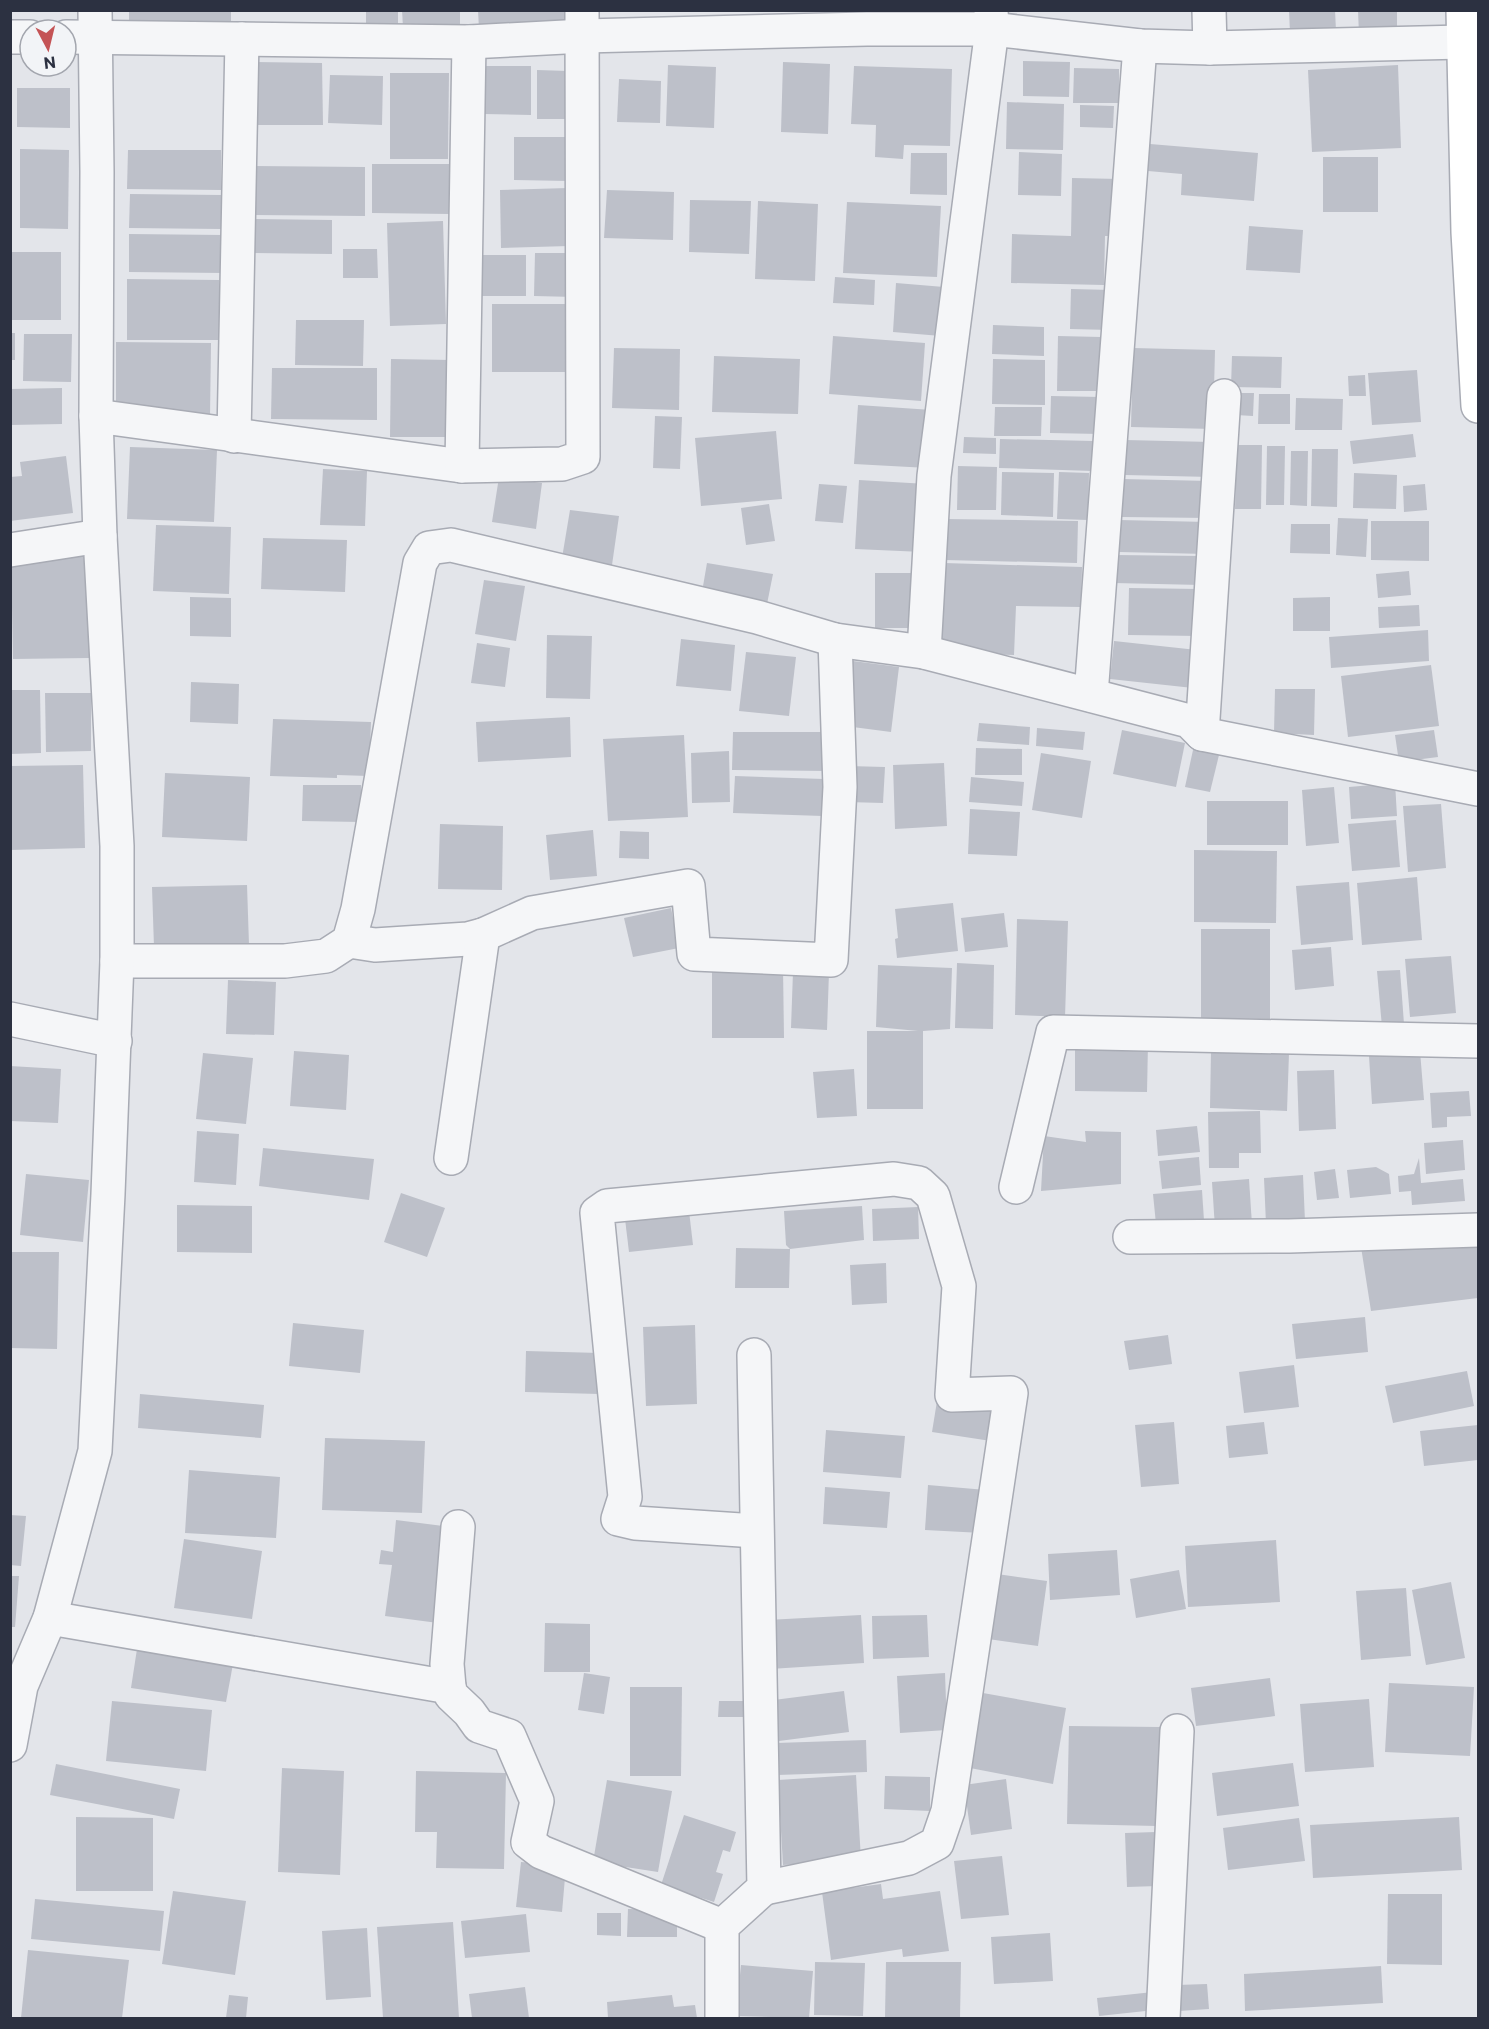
<svg xmlns="http://www.w3.org/2000/svg" width="1489" height="2029" viewBox="0 0 1489 2029" font-family="Commissioner,sans-serif">
<rect width="100%" height="100%" fill="#e3e5ea"/>
<g fill="#bdc0c9">
<polygon points="129,10 231,10 231,22 129,24"/>
<polygon points="366,10 398,10 398,27 366,28"/>
<polygon points="402,10 460,10 460,26 403,27"/>
<polygon points="478,10 573,10 574,25 479,29"/>
<polygon points="1289,10 1335,10 1336,31 1290,33"/>
<polygon points="1358,10 1397,10 1397,34 1359,35"/>
<polygon points="1023,61 1070,62 1069,97 1023,96"/>
<polygon points="256,62 322,63 323,125 256,125"/>
<polygon points="783,62 830,64 828,134 781,132"/>
<polygon points="668,65 716,67 714,128 666,126"/>
<polygon points="1398,65 1401,148 1312,152 1308,70"/>
<polygon points="484,66 531,66 531,115 484,114"/>
<polygon points="854,66 952,69 950,146 904,145 903,159 875,157 876,125 851,124"/>
<polygon points="1074,68 1119,69 1119,103 1073,103"/>
<polygon points="537,70 569,71 569,119 537,119"/>
<polygon points="390,73 449,73 448,159 390,159"/>
<polygon points="330,75 383,76 382,125 328,123"/>
<polygon points="619,79 661,81 660,123 617,122"/>
<polygon points="17,88 70,88 70,128 17,127"/>
<polygon points="1007,102 1064,104 1063,150 1006,149"/>
<polygon points="1080,105 1114,106 1113,128 1080,127"/>
<polygon points="514,137 569,137 569,181 514,180"/>
<polygon points="1150,144 1258,153 1254,201 1181,195 1182,174 1148,171"/>
<polygon points="20,149 69,150 68,229 20,228"/>
<polygon points="128,150 221,150 221,190 127,189"/>
<polygon points="1019,152 1062,154 1061,196 1018,195"/>
<polygon points="911,153 947,153 947,195 910,194"/>
<rect x="1323" y="157" width="55" height="55"/>
<polygon points="372,164 451,164 450,214 372,213"/>
<polygon points="254,166 365,167 365,216 254,215"/>
<polygon points="1072,178 1120,179 1118,236 1105,236 1104,285 1011,283 1012,234 1071,236"/>
<polygon points="568,188 569,246 501,248 500,190"/>
<polygon points="607,190 674,192 673,240 604,238"/>
<polygon points="130,194 221,195 221,229 129,228"/>
<polygon points="690,200 751,201 749,254 689,252"/>
<polygon points="758,201 818,204 815,281 755,279"/>
<polygon points="847,202 941,206 937,277 843,273"/>
<polygon points="254,219 332,220 332,254 254,253"/>
<polygon points="443,221 446,324 390,326 387,223"/>
<polygon points="1249,226 1303,230 1300,273 1246,270"/>
<polygon points="129,234 223,235 223,273 129,272"/>
<polygon points="343,249 377,249 378,278 343,278"/>
<rect x="10" y="252" width="51" height="68"/>
<polygon points="535,253 576,253 575,297 534,296"/>
<polygon points="482,255 526,255 526,296 481,296"/>
<polygon points="835,277 875,280 874,305 833,303"/>
<polygon points="127,279 219,280 219,340 127,340"/>
<polygon points="896,283 944,287 941,336 893,332"/>
<polygon points="1071,289 1112,290 1111,330 1070,329"/>
<polygon points="492,304 579,304 578,372 492,372"/>
<polygon points="296,320 364,320 363,366 295,365"/>
<polygon points="993,325 1044,327 1044,356 992,354"/>
<rect x="10" y="333" width="5" height="27"/>
<polygon points="24,334 72,334 71,382 23,381"/>
<polygon points="833,336 925,343 921,401 829,394"/>
<polygon points="1058,336 1101,337 1100,391 1057,391"/>
<polygon points="116,342 211,343 210,417 116,417"/>
<polygon points="614,348 680,349 679,410 612,408"/>
<polygon points="1133,348 1215,350 1213,429 1131,427"/>
<polygon points="714,356 800,359 798,414 712,412"/>
<polygon points="1232,356 1282,357 1281,388 1231,387"/>
<polygon points="391,359 452,360 451,437 390,437"/>
<polygon points="993,359 1045,360 1045,405 992,404"/>
<polygon points="272,368 377,368 377,420 271,419"/>
<polygon points="1417,370 1421,422 1372,425 1368,373"/>
<polygon points="1365,375 1366,396 1349,396 1348,376"/>
<polygon points="62,388 62,424 10,425 10,389"/>
<polygon points="1236,393 1254,393 1253,416 1236,415"/>
<polygon points="1259,394 1290,394 1290,424 1258,424"/>
<polygon points="1051,396 1101,397 1100,434 1050,433"/>
<polygon points="1296,398 1343,399 1342,430 1295,430"/>
<polygon points="858,405 932,410 928,468 854,464"/>
<polygon points="995,407 1042,407 1041,436 994,436"/>
<polygon points="655,416 682,417 680,469 653,468"/>
<polygon points="776,431 782,499 701,506 695,438"/>
<polygon points="1413,434 1416,457 1353,464 1350,441"/>
<polygon points="964,437 996,438 996,454 963,453"/>
<polygon points="1000,439 1094,441 1093,471 999,468"/>
<polygon points="1125,440 1212,442 1211,477 1125,475"/>
<polygon points="1237,445 1262,445 1261,509 1235,509"/>
<polygon points="1267,446 1285,446 1284,505 1266,505"/>
<polygon points="130,447 217,450 214,522 127,519"/>
<polygon points="1312,449 1338,449 1337,507 1311,506"/>
<polygon points="1291,451 1308,451 1307,506 1290,505"/>
<polygon points="66,456 73,513 10,521 10,477 22,476 20,462"/>
<polygon points="958,466 997,467 996,510 957,510"/>
<polygon points="323,469 367,471 365,526 320,525"/>
<polygon points="1002,472 1054,473 1053,517 1001,515"/>
<polygon points="1059,472 1089,473 1088,520 1057,519"/>
<polygon points="1354,473 1397,475 1396,509 1353,508"/>
<polygon points="499,477 542,483 536,529 492,522"/>
<polygon points="1122,479 1210,481 1209,518 1122,517"/>
<polygon points="859,480 927,484 923,552 855,549"/>
<polygon points="819,484 847,486 843,523 815,521"/>
<polygon points="1425,484 1427,510 1404,512 1403,486"/>
<polygon points="769,504 775,541 746,545 741,508"/>
<polygon points="570,510 619,516 611,572 561,564"/>
<polygon points="1338,518 1368,519 1366,557 1336,555"/>
<polygon points="945,519 1078,521 1077,563 944,560"/>
<polygon points="1119,520 1208,522 1207,554 1119,552"/>
<polygon points="1371,521 1429,521 1429,561 1371,560"/>
<polygon points="1291,524 1330,524 1330,554 1290,553"/>
<polygon points="156,525 231,527 229,594 153,591"/>
<polygon points="263,538 347,540 345,592 261,589"/>
<polygon points="89,554 89,658 13,659 11,555"/>
<polygon points="1115,555 1201,556 1201,585 1114,583"/>
<polygon points="707,563 773,574 767,604 702,592"/>
<polygon points="944,563 1082,567 1081,607 1016,606 1014,655 942,653"/>
<polygon points="1409,571 1411,595 1378,598 1376,574"/>
<rect x="875" y="573" width="41" height="55"/>
<polygon points="484,580 525,586 516,641 475,634"/>
<polygon points="1129,588 1199,589 1199,636 1128,635"/>
<polygon points="190,597 231,598 231,637 190,636"/>
<polygon points="1330,597 1330,631 1293,631 1293,598"/>
<polygon points="1419,605 1420,626 1379,628 1378,607"/>
<polygon points="1428,630 1429,661 1331,668 1329,637"/>
<polygon points="547,635 592,636 590,699 546,698"/>
<polygon points="681,639 735,645 731,691 676,686"/>
<polygon points="1114,641 1197,650 1193,688 1110,679"/>
<polygon points="477,643 510,648 505,687 471,683"/>
<polygon points="746,652 796,657 789,716 739,711"/>
<polygon points="853,661 899,667 891,732 845,726"/>
<polygon points="1431,665 1439,726 1348,737 1341,676"/>
<polygon points="191,682 239,684 238,724 190,722"/>
<polygon points="1275,689 1315,689 1314,735 1274,733"/>
<polygon points="10,690 40,690 41,753 10,754"/>
<polygon points="45,693 91,693 91,751 46,752"/>
<polygon points="570,717 571,757 478,762 476,722"/>
<polygon points="273,719 371,722 369,776 337,775 337,778 270,776"/>
<polygon points="979,723 1030,727 1029,745 977,741"/>
<polygon points="1037,728 1085,732 1083,750 1036,746"/>
<polygon points="1122,730 1185,743 1176,787 1113,774"/>
<polygon points="1434,730 1438,757 1399,762 1395,735"/>
<polygon points="733,732 827,732 827,771 732,770"/>
<polygon points="684,735 688,817 608,821 603,739"/>
<polygon points="976,748 1022,749 1022,775 975,775"/>
<polygon points="1193,750 1219,755 1210,792 1185,787"/>
<polygon points="729,751 730,802 692,803 691,753"/>
<polygon points="1041,753 1091,761 1082,818 1032,810"/>
<polygon points="944,763 947,826 895,829 893,765"/>
<polygon points="83,765 85,848 10,850 10,766"/>
<polygon points="848,766 885,767 883,803 847,802"/>
<polygon points="165,773 250,777 247,841 162,837"/>
<polygon points="735,776 824,779 823,816 733,813"/>
<polygon points="971,777 1024,782 1022,806 969,802"/>
<polygon points="1395,783 1397,816 1351,819 1349,787"/>
<polygon points="303,785 361,785 361,822 302,821"/>
<polygon points="1334,787 1339,843 1306,846 1302,790"/>
<rect x="1207" y="801" width="81" height="44"/>
<polygon points="1441,804 1446,868 1408,872 1403,806"/>
<polygon points="970,809 1020,812 1017,856 968,854"/>
<polygon points="1396,820 1400,867 1352,871 1348,824"/>
<polygon points="440,824 503,826 502,890 438,889"/>
<polygon points="593,830 597,876 550,880 546,835"/>
<polygon points="620,831 649,832 649,859 619,858"/>
<polygon points="1194,850 1277,851 1276,923 1194,922"/>
<polygon points="1417,877 1422,940 1362,945 1357,883"/>
<polygon points="1349,882 1353,940 1301,945 1296,886"/>
<polygon points="247,885 249,945 154,947 152,887"/>
<polygon points="953,903 958,951 897,958 895,939 898,938 895,909"/>
<polygon points="671,908 679,948 633,957 624,918"/>
<polygon points="1004,913 1008,947 965,952 961,918"/>
<polygon points="1017,919 1068,921 1065,1017 1015,1015"/>
<polygon points="1201,929 1270,929 1270,1019 1201,1018"/>
<polygon points="1331,947 1334,986 1295,990 1292,950"/>
<polygon points="1451,956 1456,1013 1410,1017 1405,959"/>
<polygon points="957,963 994,965 993,1029 955,1028"/>
<polygon points="878,965 952,968 950,1029 923,1031 923,1109 867,1109 867,1031 918,1031 876,1027"/>
<polygon points="783,967 784,1038 712,1038 712,968"/>
<polygon points="1400,970 1404,1024 1382,1027 1377,971"/>
<polygon points="793,972 829,972 827,1030 791,1028"/>
<polygon points="228,980 276,982 274,1035 226,1034"/>
<polygon points="1075,1042 1148,1043 1147,1092 1075,1091"/>
<polygon points="294,1051 349,1055 346,1110 290,1106"/>
<polygon points="1211,1051 1289,1053 1287,1111 1210,1108"/>
<polygon points="1420,1051 1424,1100 1372,1104 1369,1056"/>
<polygon points="203,1053 253,1058 246,1124 196,1119"/>
<polygon points="10,1066 61,1069 58,1123 10,1121"/>
<polygon points="854,1069 857,1116 817,1118 813,1072"/>
<polygon points="1334,1070 1336,1129 1299,1131 1297,1071"/>
<polygon points="1469,1091 1471,1116 1447,1117 1447,1127 1432,1128 1430,1093"/>
<polygon points="1260,1111 1261,1153 1239,1153 1239,1168 1209,1168 1208,1112"/>
<polygon points="1197,1126 1200,1152 1158,1156 1156,1130"/>
<polygon points="197,1131 239,1134 236,1185 194,1182"/>
<polygon points="1085,1131 1121,1132 1121,1184 1041,1191 1044,1136 1086,1142"/>
<polygon points="1463,1140 1465,1170 1426,1174 1424,1143"/>
<polygon points="263,1148 374,1159 369,1200 259,1186"/>
<polygon points="1199,1157 1201,1185 1162,1189 1159,1161"/>
<polygon points="1419,1158 1421,1183 1463,1179 1465,1201 1412,1205 1411,1191 1399,1192 1398,1176 1414,1174"/>
<polygon points="1376,1167 1389,1174 1391,1194 1350,1198 1347,1170"/>
<polygon points="1335,1169 1339,1198 1317,1200 1314,1172"/>
<polygon points="26,1174 89,1180 83,1242 20,1235"/>
<polygon points="1303,1175 1305,1222 1266,1224 1264,1178"/>
<polygon points="1249,1179 1252,1225 1215,1228 1212,1182"/>
<polygon points="1202,1190 1204,1221 1156,1224 1153,1194"/>
<polygon points="401,1193 445,1208 427,1257 384,1242"/>
<polygon points="177,1205 252,1206 252,1253 177,1252"/>
<polygon points="862,1206 864,1240 790,1249 789,1288 735,1288 736,1248 790,1249 786,1245 784,1211"/>
<polygon points="918,1207 919,1239 873,1241 872,1209"/>
<polygon points="689,1211 693,1245 629,1252 625,1219"/>
<polygon points="1478,1243 1478,1298 1371,1311 1361,1247"/>
<polygon points="10,1252 59,1252 57,1349 10,1348"/>
<polygon points="886,1263 887,1303 852,1305 850,1265"/>
<polygon points="1365,1317 1368,1352 1296,1359 1292,1324"/>
<polygon points="293,1323 364,1330 360,1373 289,1366"/>
<polygon points="695,1325 697,1404 646,1406 643,1327"/>
<polygon points="1168,1335 1172,1364 1129,1370 1124,1341"/>
<polygon points="526,1351 600,1353 599,1394 525,1392"/>
<polygon points="1294,1365 1299,1407 1244,1413 1239,1372"/>
<polygon points="1467,1371 1474,1406 1393,1423 1385,1386"/>
<polygon points="140,1394 264,1405 261,1438 138,1428"/>
<polygon points="938,1395 997,1404 991,1441 932,1432"/>
<polygon points="1174,1422 1179,1484 1141,1487 1135,1425"/>
<polygon points="1264,1422 1268,1454 1229,1458 1226,1426"/>
<polygon points="1478,1425 1478,1460 1424,1466 1420,1431"/>
<polygon points="826,1430 905,1436 901,1478 823,1472"/>
<polygon points="325,1438 425,1441 422,1513 322,1510"/>
<polygon points="189,1470 280,1477 276,1538 185,1533"/>
<polygon points="928,1485 986,1490 982,1533 925,1530"/>
<polygon points="825,1487 890,1492 887,1528 823,1524"/>
<polygon points="10,1515 26,1516 21,1566 10,1565"/>
<polygon points="396,1520 451,1527 438,1623 385,1616 392,1565 379,1564 381,1550 393,1552"/>
<polygon points="184,1539 262,1551 252,1619 174,1608"/>
<polygon points="1276,1540 1280,1602 1188,1607 1185,1546"/>
<polygon points="1117,1550 1120,1595 1050,1600 1048,1554"/>
<polygon points="1179,1570 1186,1609 1136,1618 1130,1579"/>
<polygon points="990,1573 1047,1581 1038,1646 981,1638"/>
<polygon points="10,1576 19,1576 15,1627 10,1627"/>
<polygon points="1451,1582 1465,1658 1426,1665 1412,1590"/>
<polygon points="1406,1588 1411,1656 1361,1660 1356,1591"/>
<polygon points="861,1615 864,1663 770,1669 767,1620"/>
<polygon points="927,1615 929,1657 873,1659 872,1616"/>
<polygon points="545,1623 590,1624 590,1672 544,1672"/>
<polygon points="137,1649 233,1664 226,1702 131,1688"/>
<polygon points="584,1673 610,1677 604,1714 578,1710"/>
<polygon points="945,1673 947,1730 900,1733 897,1676"/>
<polygon points="1270,1678 1275,1716 1196,1726 1191,1688"/>
<polygon points="1389,1683 1474,1687 1470,1756 1385,1752"/>
<polygon points="630,1687 682,1687 681,1776 630,1776"/>
<polygon points="844,1691 849,1732 771,1742 766,1701"/>
<polygon points="983,1693 1066,1708 1053,1784 970,1768"/>
<polygon points="1369,1699 1374,1767 1305,1772 1300,1704"/>
<polygon points="112,1701 212,1710 206,1771 106,1761"/>
<polygon points="719,1701 744,1701 744,1717 718,1717"/>
<polygon points="1069,1726 1160,1727 1157,1826 1067,1824"/>
<polygon points="866,1740 867,1772 777,1775 776,1743"/>
<polygon points="1293,1763 1299,1806 1217,1816 1212,1773"/>
<polygon points="56,1764 180,1789 174,1819 50,1795"/>
<polygon points="282,1768 344,1771 340,1875 278,1872"/>
<polygon points="416,1771 506,1773 504,1869 436,1868 437,1832 415,1832"/>
<polygon points="856,1775 861,1860 783,1865 778,1780"/>
<polygon points="885,1776 930,1777 930,1811 884,1809"/>
<polygon points="1006,1779 1012,1829 971,1835 964,1785"/>
<polygon points="607,1780 672,1791 658,1872 593,1862"/>
<polygon points="684,1815 736,1832 730,1852 723,1850 716,1872 723,1874 714,1902 661,1885"/>
<polygon points="76,1817 153,1818 153,1891 76,1891"/>
<polygon points="1459,1817 1462,1870 1313,1878 1310,1825"/>
<polygon points="1299,1818 1305,1861 1228,1870 1223,1828"/>
<polygon points="1156,1832 1158,1886 1127,1887 1125,1833"/>
<polygon points="1002,1856 1009,1915 961,1919 954,1861"/>
<polygon points="521,1862 566,1866 562,1912 516,1907"/>
<polygon points="881,1884 883,1899 940,1891 949,1951 903,1957 902,1949 831,1960 822,1892"/>
<polygon points="173,1891 246,1901 235,1975 162,1964"/>
<polygon points="1388,1894 1442,1894 1442,1965 1387,1964"/>
<polygon points="35,1899 164,1911 160,1951 31,1939"/>
<polygon points="628,1909 677,1910 677,1937 627,1937"/>
<polygon points="597,1913 621,1913 621,1936 597,1935"/>
<polygon points="526,1914 530,1952 465,1958 461,1921"/>
<polygon points="453,1922 459,2018 383,2018 377,1927"/>
<polygon points="367,1928 371,1997 326,2000 322,1931"/>
<polygon points="1050,1933 1053,1981 994,1984 991,1937"/>
<polygon points="28,1950 129,1960 122,2018 21,2018"/>
<polygon points="815,1962 865,1963 863,2016 814,2015"/>
<polygon points="886,1962 961,1962 960,2018 885,2018"/>
<polygon points="741,1965 813,1971 809,2018 736,2016"/>
<polygon points="1381,1966 1383,2003 1245,2011 1244,1974"/>
<polygon points="1207,1984 1209,2009 1179,2011 1177,1985"/>
<polygon points="525,1987 529,2018 472,2018 469,1994"/>
<polygon points="1153,1992 1155,2010 1099,2016 1097,1998"/>
<polygon points="229,1995 248,1997 246,2018 226,2018"/>
<polygon points="672,1995 674,2007 695,2005 697,2018 608,2018 607,2002"/>
</g>
<g fill="none" stroke-linecap="round" stroke-linejoin="round">
<defs>
<g id="street">
<polyline points="1209,10 1210,48"/>
<polyline points="10,37 30,37"/>
<polyline points="66,37 469,42 584,36 867,29 992,29 1140,46 1210,48 1463,42"/>
<polyline points="96,416 462,466 562,464 583,457 582,10"/>
<polyline points="234,436 242,39"/>
<polyline points="462,466 469,42"/>
<polyline points="10,550 100,536"/>
<polyline points="924,652 934,476 992,29 991,10"/>
<polyline points="1091,695 1140,46"/>
<polyline points="1202,734 1224,396"/>
<polyline points="349,941 375,945 468,939 483,935 532,913 688,886 694,954 831,960 840,787 835,640"/>
<polyline points="117,961 285,961 326,956 349,941 358,909 420,563 429,548 451,545 757,617 835,640 924,652 1189,721 1202,734 1478,789"/>
<polyline points="10,1019 115,1041"/>
<polyline points="451,1158 483,935"/>
<polyline points="1016,1187 1053,1032 1478,1041"/>
<polyline points="1130,1237 1289,1236 1478,1230"/>
<polyline points="458,1527 447,1664 449,1687 451,1695 469,1712 479,1726 509,1736 537,1801 528,1842 541,1852 722,1926"/>
<polyline points="756,1531 635,1523 618,1519 625,1497 597,1213 607,1206 894,1179 919,1183 933,1196 959,1286 952,1395 1011,1393 948,1811 937,1843 909,1858 764,1888"/>
<polyline points="50,1618 449,1687"/>
<polyline points="10,1745 21,1686 50,1618 95,1451 108,1194 117,961 117,846 100,536 96,416 97,172 95,10"/>
<polyline points="722,2018 722,1926 764,1888 754,1355"/>
<polyline points="1163,2018 1177,1731"/>
</g>
<polyline id="secondary" points="1463,10 1468,232 1478,406"/>
</defs>
<use href="#street" stroke="#a8abb4" stroke-width="36"/>
<use href="#secondary" stroke="#a8abb4" stroke-width="36"/>
<use href="#street" stroke="#f5f6f8" stroke-width="33"/>
<use href="#secondary" stroke="#fff" stroke-width="33"/>
</g>
<rect width="1489" height="2029" fill="none" stroke="#2c3141" stroke-width="24"/>
<g transform="translate(48 48) rotate(173)"><circle r="28" fill="#f2f4f7" stroke="#a3a6ae" stroke-width="1.5"/>
<path d="M0-4.5L10 22L0 15L-10 22Z" fill="#c45355"/>
<text y="-9" font-size="16" font-weight="bold" text-anchor="middle" fill="#2c3141">N</text>
</g>
</svg>
